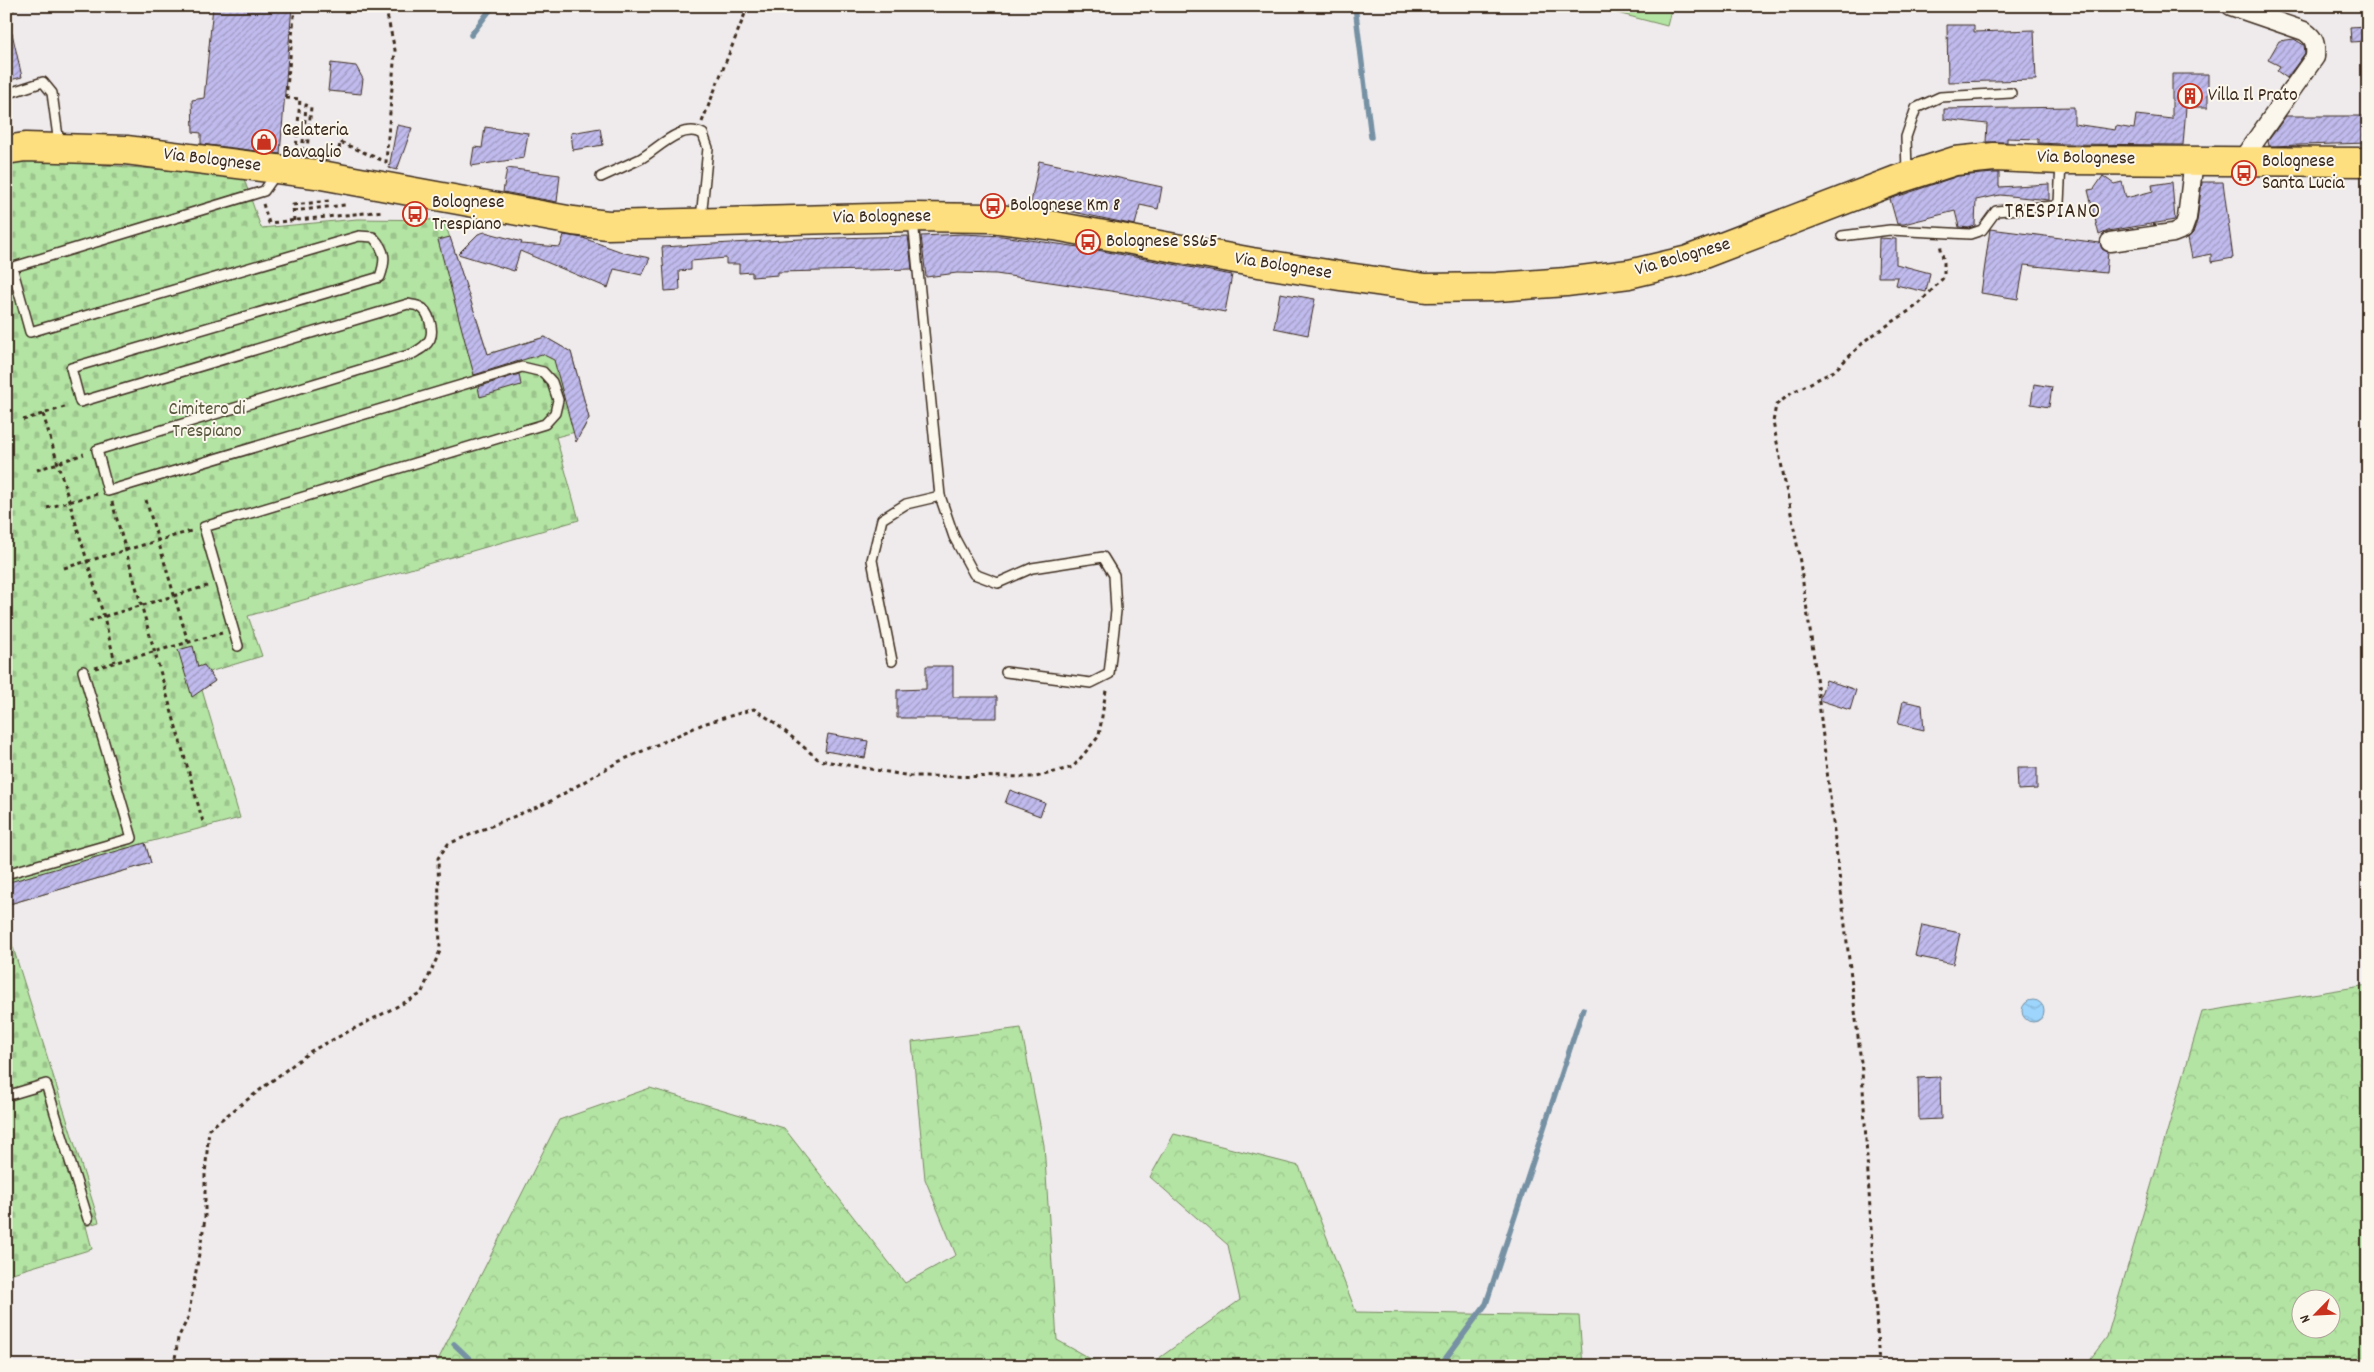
<svg xmlns="http://www.w3.org/2000/svg" width="2374" height="1372" viewBox="0 0 2374 1372" font-family="Dekko,sans-serif">
<defs>
<pattern id="forest-crowns" width="20" height="18" patternUnits="userSpaceOnUse" patternTransform="scale(1.25)"><rect width="20" height="18" fill="#b3e4a3"/><path d="M2 6a3 3 0 1 1 6 0M12 15a3 3 0 1 1 6 0" fill="none" stroke="#9bc48c"/></pattern>
<pattern id="cemetery-stones" width="16" height="16" patternUnits="userSpaceOnUse" patternTransform="scale(1.25)"><rect width="16" height="16" fill="#b3e4a3"/><path d="M2 7V4a2 2 0 0 1 4 0v3zM10 15v-3a2 2 0 0 1 4 0v3z" fill="#9bc48c"/></pattern>
<pattern id="water-waves" width="16" height="10" patternUnits="userSpaceOnUse" patternTransform="scale(1.25)"><rect width="16" height="10" fill="#9dd5fd"/><path d="M0 5q4-4 8 0t8 0" fill="none" stroke="#88b7d8"/></pattern>
<pattern id="building-hatch" width="6" height="6" patternUnits="userSpaceOnUse" patternTransform="scale(1.25)"><rect width="6" height="6" fill="#c0bbed"/><path d="M-1 1l2-2M0 6l6-6M5 7l2-2" fill="none" stroke="#9d98bf"/></pattern>
</defs>
<rect width="100%" height="100%" fill="#efebec"/>
<filter id="ink" filterUnits="userSpaceOnUse"><feTurbulence type="fractalNoise" baseFrequency=".02" numOctaves="2"/><feDisplacementMap in="SourceGraphic" scale="10" xChannelSelector="R" yChannelSelector="G"/><feConvolveMatrix kernelMatrix="1 2 1 2 8 2 1 2 1" color-interpolation-filters="sRGB"/></filter>
<g filter="url(#ink)">
<g fill="url(#forest-crowns)" stroke="#778760" fill-rule="evenodd">
<path d="M2368 985V1366H2085L2107 1337 2202 1012ZM2302 1300H2332V1330H2302Z"/>
<polygon points="1021,1028 1044,1145 1057,1340 1103,1366 435,1366 559,1120 650,1088 784,1128 905,1283 956,1255 925,1179 912,1042"/>
<polygon points="1174,1134 1299,1166 1356,1312 1579,1316 1583,1366 1148,1366 1240,1300 1228,1245 1150,1177"/>
</g>
<g fill="url(#cemetery-stones)" stroke="#778760">
<polygon points="27,159 243,176 261,228 357,219 444,220 488,354 545,337 571,352 589,418 583,430 556,437 579,520 248,616 262,656 209,672 215,681 202,690 240,818 145,843 151,863 6,905 6,161"/>
<polygon points="6,925 99,1222 86,1226 92,1249 6,1275"/>
</g>
<polygon fill="#b3e4a3" stroke="#778760" points="1603,6 1672,6 1667,26 1602,9"/>
<circle fill="url(#water-waves)" stroke="#7691a4" cx="2033" cy="1011" r="11"/>
<g fill="none" stroke-linecap="round" stroke-linejoin="round">
<g stroke="#7691a4" stroke-width="5.5">
<polyline points="1355,6 1371,137"/>
<polyline points="471,35 493,6"/>
<polyline points="454,1344 477,1366"/>
<polyline points="1440,1366 1486,1304 1583,1009"/>
</g>
</g>
<g fill="url(#building-hatch)" stroke="#3b2a1e">
<polygon points="213,6 292,6 280,154 201,144 201,133 193,132 192,100 204,98"/>
<polygon points="1947,25 1974,25 1974,32 2034,30 2036,80 1948,82"/>
<polygon points="2365,26 2366,41 2351,42 2350,27"/>
<polygon points="12,33 22,77 6,81 6,34"/>
<polygon points="2294,39 2304,45 2305,53 2287,78 2277,71 2280,66 2268,60 2279,41"/>
<polygon points="331,63 356,66 363,79 361,94 328,91"/>
<polygon points="2172,74 2208,74 2208,107 2186,107 2183,145 2061,144 2038,143 2038,139 2007,138 2007,142 1986,142 1987,124 1944,119 1944,109 2074,107 2074,124 2115,130 2116,126 2134,129 2136,115 2172,119"/>
<polygon points="2286,116 2368,116 2368,143 2269,146 2268,141"/>
<polygon points="397,125 412,128 397,170 389,168"/>
<polygon points="485,127 528,133 524,158 471,166 474,147 482,148"/>
<polygon points="600,128 603,145 573,150 571,133"/>
<polygon points="1039,161 1162,187 1158,209 1140,205 1135,225 1031,203"/>
<polygon points="507,168 560,175 557,202 503,192"/>
<polygon points="1994,173 1999,173 1999,187 2049,184 2049,200 2000,195 1976,200 1975,226 1969,228 1959,227 1955,211 1904,224 1897,224 1890,199 1958,176"/>
<polygon points="2103,176 2114,184 2122,182 2126,198 2153,191 2152,185 2172,182 2175,220 2108,231 2099,235 2088,190 2094,189"/>
<polygon points="2202,182 2223,182 2233,258 2211,262 2211,254 2192,258 2188,238 2193,233 2197,221"/>
<polygon points="1990,229 2100,243 2102,249 2108,252 2106,273 2024,265 2018,299 1981,293"/>
<polygon points="485,232 522,242 521,244 560,247 564,235 583,238 625,253 650,258 642,275 614,269 608,288 520,251 514,271 458,254 478,234"/>
<polygon points="963,234 1002,236 1086,248 1232,275 1225,312 1124,293 996,274 957,273 926,277 921,236"/>
<polygon points="908,236 912,269 778,272 778,275 752,277 752,272 739,273 739,264 726,264 726,258 691,261 691,270 679,271 680,290 665,291 662,247 801,239"/>
<polygon points="450,237 488,354 545,337 571,352 589,418 576,442 554,360 542,354 474,375 438,240"/>
<polygon points="1879,238 1896,239 1896,264 1930,273 1926,292 1896,285 1898,277 1878,277"/>
<polygon points="1280,293 1315,299 1308,335 1274,328"/>
<polygon points="519,374 521,385 480,397 478,387"/>
<polygon points="2034,384 2052,387 2049,407 2031,404"/>
<polygon points="193,646 198,667 204,665 215,681 192,697 178,650"/>
<polygon points="926,666 953,666 953,697 997,697 997,718 897,718 897,690 926,689"/>
<polygon points="1826,680 1856,690 1850,710 1819,700"/>
<polygon points="1903,701 1922,705 1924,730 1898,724"/>
<polygon points="828,734 868,741 865,758 825,751"/>
<polygon points="2017,768 2037,768 2037,789 2018,790"/>
<polygon points="1010,790 1045,803 1040,816 1005,803"/>
<polygon points="145,843 151,863 6,905 6,883"/>
<polygon points="1922,925 1960,933 1953,964 1915,956"/>
<polygon points="1940,1077 1941,1119 1919,1120 1918,1078"/>
</g>
<g fill="none" stroke-linecap="round" stroke-linejoin="round">
<defs>
<g id="service">
<polyline points="6,94 43,82 52,93 59,144"/>
<polyline points="1907,173 1906,137 1916,108 1940,97 2011,93"/>
<path d="M601 177C614 171 627 165 640 159 658 149 681 122 703 134L708 148 701 219"/>
<polyline points="913,220 940,496 954,537 974,574 998,583 1032,568 1103,557 1114,575 1116,611 1109,674 1091,683 1006,672"/>
<polyline points="1842,236 1890,230 1970,234 1982,230 1996,211 2053,206 2059,203 2061,163"/>
<path d="M12 267 30 332 359 236 373 237C386 251 386 260 380 277L71 368 80 402 408 304C411 305 417 305 420 307 429 311 434 330 430 339 426 347 419 350 412 354L97 450 108 491 522 367 543 372 552 382 558 400 555 413 545 424 204 527 238 646"/>
<polyline points="7,269 264,191 276,174"/>
<polyline points="892,661 872,560 882,519 906,504 940,496"/>
<polyline points="6,874 132,838 83,671"/>
<polyline points="6,1096 46,1084 88,1219"/>
</g>
<g id="minor">
<path d="M2231 6 2304 31C2315 38 2316 44 2315 57L2241 161"/>
<polyline points="2110,242 2173,233 2183,229 2187,218 2194,160"/>
</g>
<polyline id="primary" points="6,150 25,147 126,150 316,174 573,221 608,225 913,217 991,218 1055,226 1252,262 1340,276 1426,288 1497,287 1566,282 1629,274 1688,260 1899,179 1955,161 1994,157 2061,160 2368,162"/>
</defs>
<use href="#service" stroke="#3b2a1e" stroke-width="12"/>
<use href="#minor" stroke="#3b2a1e" stroke-width="21"/>
<use href="#primary" stroke="#3b2a1e" stroke-width="31"/>
<g stroke="#3b2a1e" stroke-width="3" stroke-dasharray="4 4" stroke-linecap="butt">
<polyline points="6,16 17,6"/>
<polyline points="286,98 295,6"/>
<polyline points="286,98 300,99 296,150"/>
<polyline points="702,122 748,6"/>
<polyline points="298,132 304,133 306,105 311,107 307,150"/>
<polyline points="302,151 304,133"/>
<polyline points="338,157 340,142 386,162 395,50 385,6"/>
<polyline points="263,204 269,223 384,211"/>
<polyline points="293,211 345,205 344,202"/>
<polyline points="294,221 293,205 329,201"/>
<polyline points="43,414 104,617 115,662"/>
<polyline points="23,420 68,406"/>
<polyline points="37,470 84,454"/>
<polyline points="146,500 188,642"/>
<polyline points="112,502 203,822"/>
<polyline points="47,508 97,494"/>
<polyline points="64,568 191,531"/>
<polyline points="89,621 207,586"/>
<polyline points="95,668 222,633"/>
<polyline points="174,1366 178,1338 188,1318 205,1219 205,1175 209,1129 311,1051 421,994 440,951 438,858 448,844 551,801 618,762 703,724 754,709 774,722 819,760 910,776 1036,777 1073,767 1099,736 1106,690"/>
<polyline points="1879,1366 1862,1071 1813,651 1798,549 1773,422 1776,405 1793,392 1834,371 1867,339 1918,305 1944,277 1944,263 1940,244"/>
</g>
<use href="#service" stroke="#fbf7ec" stroke-width="9"/>
<use href="#minor" stroke="#fbf7ec" stroke-width="18"/>
<use href="#primary" stroke="#fedf80" stroke-width="28"/>
</g>
</g>
<defs>
<symbol id="building-ring" viewBox="-11 -11 22 22"><circle r="9.5" fill="#fbf7ec" stroke="#c8321e" stroke-width="1.5"/><path d="M-4-6H4V6H1V3H-1V6H-4ZM-2.5-4.3h1.7v1.8h-1.7ZM.8-4.3h1.7v1.8H.8ZM-2.5-1h1.7V.8h-1.7ZM.8-1h1.7V.8H.8Z" fill="#c8321e"/></symbol>
<symbol id="shop-ring" viewBox="-11 -11 22 22"><circle r="9.5" fill="#fbf7ec" stroke="#c8321e" stroke-width="1.5"/><path d="M-5-2.5h2.3a2.7 3.5 0 0 1 5.4 0H5L5.5 6h-11ZM-1.5-2.5h3a1.5 2.3 0 0 0-3 0Z" fill="#c8321e"/></symbol>
<symbol id="bus-ring" viewBox="-11 -11 22 22"><circle r="9.5" fill="#fbf7ec" stroke="#c8321e" stroke-width="1.5"/><path d="M-5-6H5V4H4V6H2V4H-2V6H-4V4H-5ZM-3.5-4V0h7V-4ZM-3.5 1.2v1.5H-2V1.2ZM2 1.2v1.5H3.5V1.2Z" fill="#c8321e"/></symbol>
</defs>
<g fill-rule="evenodd">
<use href="#building-ring" x="2176" y="82" width="28" height="28"/>
<use href="#shop-ring" x="250" y="128" width="28" height="28"/>
<use href="#bus-ring" x="2230" y="159" width="28" height="28"/>
<use href="#bus-ring" x="979" y="192" width="28" height="28"/>
<use href="#bus-ring" x="401" y="200" width="28" height="28"/>
<use href="#bus-ring" x="1074" y="228" width="28" height="28"/>
</g>
<g text-anchor="middle" dominant-baseline="central" stroke-width="4" stroke-linejoin="round" paint-order="stroke">
<g font-size="19" fill="#3b2a1e" stroke="#fbf7ec" text-anchor="start">
<text x="2208" y="96">Villa Il Prato</text>
<text x="282" y="131">Gelateria<tspan x="282" dy="22">Bavaglio</tspan></text>
<text x="2262" y="162">Bolognese<tspan x="2262" dy="22">Santa Lucia</tspan></text>
<text x="432" y="203">Bolognese<tspan x="432" dy="22">Trespiano</tspan></text>
<text x="1010" y="206">Bolognese Km 8</text>
<text x="1106" y="242">Bolognese SS65</text>
</g>
<g font-size="19" fill="#3b2a1e" stroke="#fbf7ec">
<text transform="translate(2086 159) rotate(1)">Via Bolognese</text>
<text transform="translate(212 161) rotate(7)">Via Bolognese</text>
<text transform="translate(882 218) rotate(-1)">Via Bolognese</text>
<text transform="translate(1683 258) rotate(-16)">Via Bolognese</text>
<text transform="translate(1283 267) rotate(9)">Via Bolognese</text>
</g>
<g font-size="19" fill="#59583f" stroke="#fbf7ec">
<text x="207" y="410">Cimitero di<tspan x="207" dy="22">Trespiano</tspan></text>
</g>
<g font-size="21" letter-spacing="1" fill="#3b2a1e" stroke="#fbf7ec">
<text x="2053" y="213">TRESPIANO</text>
</g>
</g>
<rect width="2374" height="1372" fill="none" stroke="#fbf7ec" stroke-width="25"/>
<rect x="12" y="12" width="2349" height="1347" fill="none" stroke="#3b2a1e" stroke-width="2" filter="url(#ink)"/>
<g transform="translate(2316 1314) rotate(246)"><circle r="24" fill="#fbf7ec" stroke="#aea59a"/>
<path d="M0-4L9 19L0 12L-9 19Z" fill="#c8321e"/>
<text y="-8" font-size="14" font-weight="bold" text-anchor="middle" fill="#3b2a1e">N</text>
</g>
</svg>
